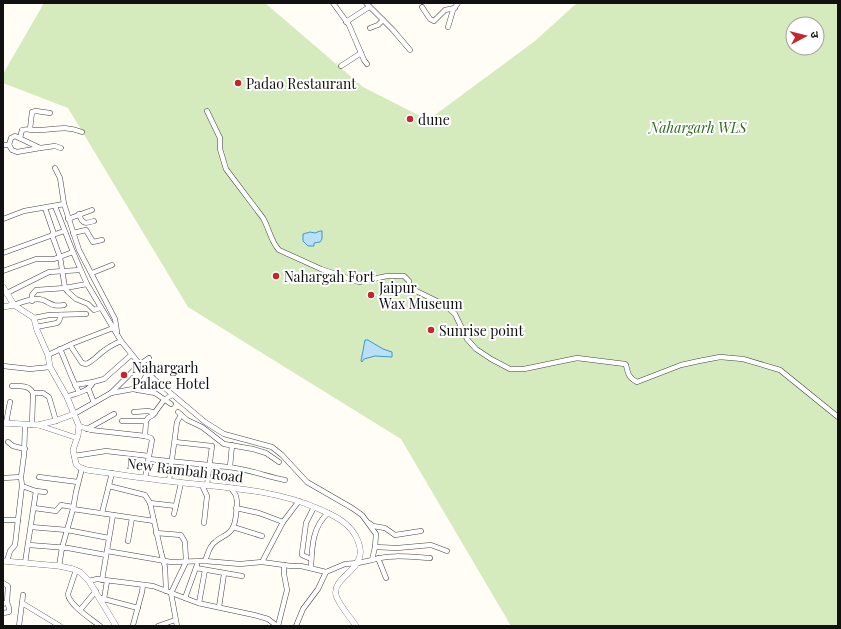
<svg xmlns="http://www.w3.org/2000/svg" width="841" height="629" viewBox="0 0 841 629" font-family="'Playfair Display','Noto Sans Devanagari',serif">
<rect width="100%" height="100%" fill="#fffdf5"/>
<path fill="#d5ebbd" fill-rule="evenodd" d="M44 3H265L363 87 428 120 535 41 577 3H838V626H511L401 439 188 307 68 108 3 83V74ZM793 24H817V48H793Z"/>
<g fill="#b9e0f7" stroke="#3f96cf">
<polygon points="320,231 322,231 322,239 320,242 314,243 314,246 308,246 303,241 303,234 310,232 315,233"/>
<polygon points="365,340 368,340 383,349 392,352 392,357 375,356 364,359 362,362 361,361"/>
</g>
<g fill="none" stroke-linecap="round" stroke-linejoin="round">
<defs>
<g id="minor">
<polyline points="333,3 349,25 364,60 367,64"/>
<polyline points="366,3 393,30 410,50"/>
<polyline points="422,7 430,19 434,21 445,10 455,8"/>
<polyline points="346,22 369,7"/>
<polyline points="448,27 453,10 458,3"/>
<polyline points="370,28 378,25 383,20"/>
<polyline points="341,66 361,53"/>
<path d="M207 111 220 138V149L226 169 263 218C269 228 271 242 279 250L321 269 359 282 387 276H404L409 281 410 288 445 305 455 314 467 339 476 349 491 359 510 369H524L577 358 625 364 626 365C628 374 629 378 637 382L681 365 699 361 720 357 743 359 780 370 838 417"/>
<polyline points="30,129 32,112 36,111 50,113"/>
<path d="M20 138 22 130C28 128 32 131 38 130 56 130 63 125 82 132"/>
<polyline points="3,145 9,145 12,150 17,152 40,148"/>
<polyline points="9,145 11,138 15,136 40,148 55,146 61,148"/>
<polyline points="55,168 60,178 64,204"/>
<polyline points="55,206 73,252 87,284 121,341 138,362 154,379 205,422 224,434 272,447 282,455 307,482 352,508 362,515 376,534 375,547 372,560 358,563 345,564 326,572 318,589 303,609 296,626"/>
<polyline points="45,208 54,234"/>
<path d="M79 214C82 224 85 224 94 221"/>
<polyline points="3,219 24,211 64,204 79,250 115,319 117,332"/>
<polyline points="68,219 92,210"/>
<polyline points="73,233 86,230 93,242 102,240"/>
<polyline points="52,235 60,257 65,288 68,292 76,299 88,304 94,310 100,308"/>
<polyline points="3,253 64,231"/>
<polyline points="3,271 36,259 54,259 73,252"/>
<polyline points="92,273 112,265"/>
<polyline points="7,293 49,272 80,270"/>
<polyline points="32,301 32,295 36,290 65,288 87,284"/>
<path d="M14 305C22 302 34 297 43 300 52 304 53 307 64 305"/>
<polyline points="34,318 49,315 86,314"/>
<polyline points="36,327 57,323 59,321 61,315"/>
<path d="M70 345 82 363 86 364C92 362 96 357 101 353 107 348 114 344 121 341"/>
<path d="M60 349C67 364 71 378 79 392"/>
<polyline points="48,355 74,343 113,328"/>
<polyline points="3,366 30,369 50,367"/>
<polyline points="75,385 93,382 104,379 131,355"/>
<path d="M12 386C20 386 29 385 33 393"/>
<polyline points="87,390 89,390 94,403"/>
<polyline points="138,390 148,372"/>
<polyline points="111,393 133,389 138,390 155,393 171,404"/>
<path d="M67 397C76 393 89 392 93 382"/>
<polyline points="134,412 148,411 155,413"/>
<polyline points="178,412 187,420 202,427 224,444 253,449 266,453 279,462"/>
<polyline points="74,414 111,393 140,364 149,358"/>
<polyline points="122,421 146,421"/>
<polyline points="6,423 10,402"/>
<polyline points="32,425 33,393 43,393 49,397 56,421"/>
<polyline points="38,425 77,438"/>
<polyline points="79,426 91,430 145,436 151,438 152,440 145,478"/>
<polyline points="87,429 114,414"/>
<polyline points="145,436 146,421 148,418 153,415 164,400 172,395"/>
<polyline points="8,442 13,446 25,449"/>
<polyline points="175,442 212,446 207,485"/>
<polyline points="74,456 106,451 149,456"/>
<path d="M149 459C175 462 202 464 228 467 248 469 265 476 285 480"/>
<polyline points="230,467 232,445"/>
<polyline points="39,477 78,482"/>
<polyline points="3,478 21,477"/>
<polyline points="169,481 177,422 181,415"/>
<polyline points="202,485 207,496 204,523"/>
<polyline points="22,486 36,491 25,563"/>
<polyline points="109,486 145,495 150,503 161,552 165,567 166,591"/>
<polyline points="36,491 45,492"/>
<polyline points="150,503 176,506"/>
<polyline points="34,508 56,511 61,505 73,507"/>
<polyline points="236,508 259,513 283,522"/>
<polyline points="73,509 154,521"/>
<polyline points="102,513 112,473"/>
<polyline points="174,514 181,483"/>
<polyline points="3,520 18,520"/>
<polyline points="369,523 373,526 385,528 395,535 421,531"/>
<polyline points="31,527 67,530 109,538"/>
<polyline points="233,527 262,536"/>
<polyline points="156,533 181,535 185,542 186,562 171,593 177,626"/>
<polyline points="128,541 132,518"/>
<polyline points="29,545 68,548 106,555"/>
<polyline points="375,547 397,548 431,545 447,551"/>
<polyline points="107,551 171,562 205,561 240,564 262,562 283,522 299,501"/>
<polyline points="378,558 386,578"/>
<polyline points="311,559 302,555 302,553 306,523 314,507"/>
<path d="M372 560C391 554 410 557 430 558"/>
<polyline points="7,561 10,551 15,545 22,486 21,477 24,455 25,425"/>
<path d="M205 561C208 554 209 546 215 542 220 537 229 535 232 529 236 524 238 502 236 496 235 493 232 490 231 488"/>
<polyline points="262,562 291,566 301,566 326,572"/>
<polyline points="59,566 62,548 73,509 76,492 82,468"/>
<polyline points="196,568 242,576"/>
<path d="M311 568C312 548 312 527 328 513"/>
<path d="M76 570 68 594C68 604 91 619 100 626"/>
<polyline points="102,580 113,515"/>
<polyline points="89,581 97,579 153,586 198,603 254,615 268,619 277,626"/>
<polyline points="3,583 8,586 7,602 3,604"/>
<polyline points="100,598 138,608"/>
<polyline points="185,598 197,565"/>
<polyline points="104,599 107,581"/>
<polyline points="22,603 23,595"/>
<polyline points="199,603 205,570"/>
<polyline points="219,607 224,574"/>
<polyline points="80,610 96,591"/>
<polyline points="3,613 9,612 9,608 7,602"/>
<polyline points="133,625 142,592 143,585"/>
<polyline points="19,626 22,603 60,626"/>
<polyline points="158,626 175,620"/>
<polyline points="278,626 287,590 284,574 284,565"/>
</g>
<g id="tertiary">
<path d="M3 287 14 305 34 318 37 330 48 355 50 367 67 397 79 426 78 435 73 450 76 464 79 467 87 470C117 474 147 479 177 482 226 488 274 489 319 509 335 516 351 523 358 541 370 570 332 575 336 595 338 604 351 618 356 626"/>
<polyline points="3,307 14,305"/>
<polyline points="3,423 38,425 55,421 74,414"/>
<polyline points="3,561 59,566 73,569 80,572 89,581 116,626"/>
</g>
</defs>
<use href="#minor" stroke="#444" stroke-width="5.5"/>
<use href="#tertiary" stroke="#444" stroke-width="6"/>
<use href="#minor" stroke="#fff" stroke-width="4.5"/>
<use href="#tertiary" stroke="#fff" stroke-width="5.5"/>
</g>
<g fill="#c4262e" stroke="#fff" stroke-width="1.5">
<circle cx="238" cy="83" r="4"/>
<circle cx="410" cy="119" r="4"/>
<circle cx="276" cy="276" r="4"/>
<circle cx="371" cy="295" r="4"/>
<circle cx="431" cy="330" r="4"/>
<circle cx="124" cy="375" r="4"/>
</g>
<g text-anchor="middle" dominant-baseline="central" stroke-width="4" stroke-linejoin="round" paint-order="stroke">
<g font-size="14" fill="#111" stroke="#fff" text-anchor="start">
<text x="246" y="83">Padao Restaurant</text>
<text x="418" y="119">dune</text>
<text x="284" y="276">Nahargah Fort</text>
<text x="379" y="287">Jaipur<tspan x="379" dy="16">Wax Museum</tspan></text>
<text x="439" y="330">Sunrise point</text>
<text x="132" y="367">Nahargarh<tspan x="132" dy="16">Palace Hotel</tspan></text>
</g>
<g font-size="14" font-style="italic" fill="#2f6b1f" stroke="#fff">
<text x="698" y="127">Nahargarh WLS</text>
</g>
<g font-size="14" fill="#111" stroke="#fff">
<text transform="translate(185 470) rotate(7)">New Rambah Road</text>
</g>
</g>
<rect width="841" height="629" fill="none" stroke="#111111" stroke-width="8"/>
<g transform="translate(805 36) rotate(83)"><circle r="19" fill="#ffffff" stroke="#a0a0a0"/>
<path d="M0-3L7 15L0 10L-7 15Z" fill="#c4262e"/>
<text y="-6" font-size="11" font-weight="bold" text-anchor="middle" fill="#111111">उ</text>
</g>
</svg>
